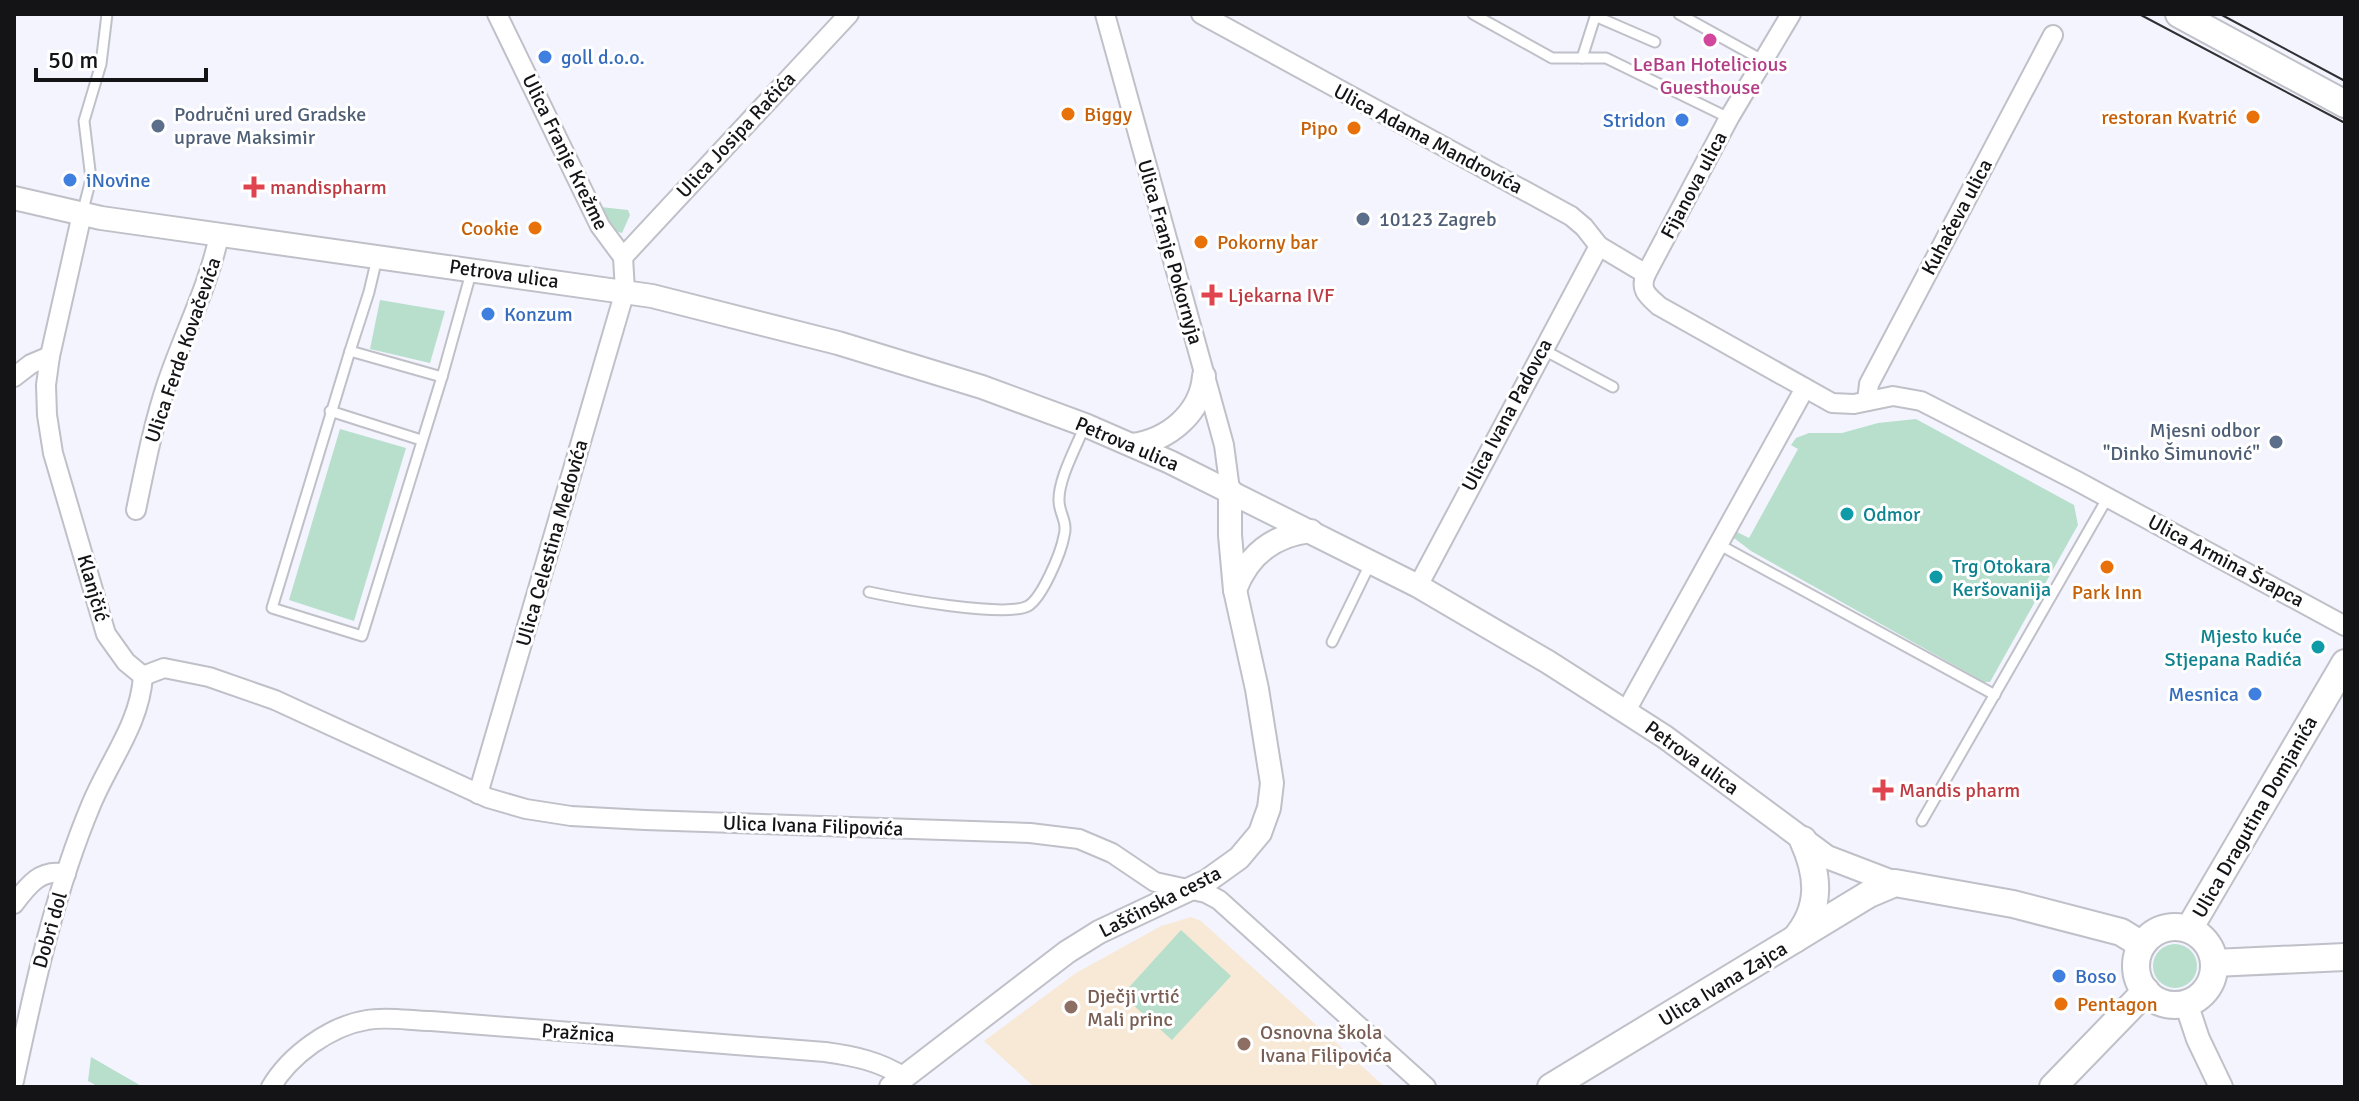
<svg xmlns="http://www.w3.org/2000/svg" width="2359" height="1101" viewBox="0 0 2359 1101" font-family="Signika,sans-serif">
<rect width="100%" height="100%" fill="#f3f4fe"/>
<polygon fill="#f8e9d6" points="1191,917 1201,921 1385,1087 1034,1087 984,1041 1076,973 1161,926"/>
<g fill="#b7dfcc">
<polygon points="601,207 628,210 630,215 622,233 615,231"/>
<polygon points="380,300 445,311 430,363 370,349"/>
<polygon points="1916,419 2074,505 2078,525 1990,682 1984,682 1751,551 1734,538 1735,531 1749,538 1798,449 1791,445 1796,438 1809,433 1842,433 1878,423"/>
<polygon points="340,429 406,448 354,621 289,600"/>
<polygon points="1181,930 1231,976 1172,1040 1122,995"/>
<circle cx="2175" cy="966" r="22"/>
<polygon points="91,1057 143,1087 99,1087 88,1081"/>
</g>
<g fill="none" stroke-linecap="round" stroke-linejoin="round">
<defs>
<g id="service">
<polyline points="1473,14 1552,58 1606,58 1729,118"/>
<polyline points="1679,14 1764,61"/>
<polyline points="1595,16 1655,42"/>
<polyline points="1582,58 1596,14"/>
<polyline points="82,214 91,179 84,121 101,64 107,14"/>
<polyline points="377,258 369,292 350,351 442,377 471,273"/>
<polyline points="1542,349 1613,387"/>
<polyline points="350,351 272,608 362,636 442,377"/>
<polyline points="330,411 421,440"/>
<polyline points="1718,544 1995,695"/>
<path d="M869 592C897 598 1005 618 1028 606 1042 598 1061 553 1064 536 1068 522 1059 513 1059 501 1058 479 1077 446 1085 425"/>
<polyline points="1332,642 1370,564"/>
<polyline points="1922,821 2108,497"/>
</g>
<g id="minor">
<polyline points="1105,14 1224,445 1230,490"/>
<polyline points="1201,14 1571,216 1584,227 1599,246 1646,274"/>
<path d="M1791 14 1729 118 1646 274C1639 290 1648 296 1659 306L1832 403 1854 404 1893 396 1921 401 2077 481 2345 626"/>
<polyline points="82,214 50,356 46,385 47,415 53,453 106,634 126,662 143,676"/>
<polyline points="623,257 849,14"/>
<polyline points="14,377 31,364 50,356"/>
<polyline points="1867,401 1869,384 2053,35"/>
<path d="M136 510C145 467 153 425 167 383 184 333 208 287 219 236"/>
<polyline points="1418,586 1599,246"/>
<polyline points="143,676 164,668 209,677 275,700 488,798 526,809 571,816 645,820 1030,833 1079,839 1112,853 1155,882 1206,893 1219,900 1426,1087"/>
<polyline points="1626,711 1805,388"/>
<polyline points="478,794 625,291 623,257 600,226 497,14"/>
<path d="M14 904C28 885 41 868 66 874"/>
<path d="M14 1081C34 988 54 893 91 805 109 761 140 724 143 676"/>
<path d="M271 1087C290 1055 330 1026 367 1020 387 1016 411 1021 431 1021L825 1052C854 1056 879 1061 904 1077"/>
</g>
<g id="tertiary">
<polyline points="14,198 101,218 652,296 838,343 982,387 1085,425 1170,462 1418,586 1548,662 1665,737 1827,857 1895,883"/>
<path d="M1132 445C1169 440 1201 413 1204 376"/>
<path d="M1235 590C1248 555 1273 535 1311 531"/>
<polyline points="2186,1003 2198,1039 2221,1087"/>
<polyline points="891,1087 1067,952 1099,932 1207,881 1239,858 1260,833 1269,808 1272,783 1257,689 1235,590 1230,535 1230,490"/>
</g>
<g id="secondary">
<polyline points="2179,14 2345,104"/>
<circle cx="2175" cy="966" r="39"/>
<polyline points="2189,929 2345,663"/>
<path d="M1795 939C1822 908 1819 875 1803 840"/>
<polyline points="2214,963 2345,957"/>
<polyline points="1551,1087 1869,894 1895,883 2013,904 2121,932 2142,945"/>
<polyline points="2053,1087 2146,991"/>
</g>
</defs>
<use href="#service" stroke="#bfc0c8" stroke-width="13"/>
<use href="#minor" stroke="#bfc0c8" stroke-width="22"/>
<use href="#tertiary" stroke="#bfc0c8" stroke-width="26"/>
<use href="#secondary" stroke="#bfc0c8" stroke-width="30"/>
<use href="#service" stroke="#fff" stroke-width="9"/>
<use href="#minor" stroke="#fff" stroke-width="18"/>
<use href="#tertiary" stroke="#fff" stroke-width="22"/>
<use href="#secondary" stroke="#fff" stroke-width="26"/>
<g stroke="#303134" stroke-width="2">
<polyline points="2139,14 2345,123"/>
<polyline points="2220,14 2345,81"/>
</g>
</g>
<circle fill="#d1479c" stroke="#fff" stroke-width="3" cx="1710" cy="40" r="8"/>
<g fill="#3f7fe0" stroke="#fff" stroke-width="3">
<circle cx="545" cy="57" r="8"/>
<circle cx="1682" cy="120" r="8"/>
<circle cx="70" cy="180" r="8"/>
<circle cx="488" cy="314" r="8"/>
<circle cx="2255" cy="694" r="8"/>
<circle cx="2059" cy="976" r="8"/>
</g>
<g fill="#e8710a" stroke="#fff" stroke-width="3">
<circle cx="1068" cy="114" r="8"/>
<circle cx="2253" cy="117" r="8"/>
<circle cx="1354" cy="128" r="8"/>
<circle cx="535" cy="228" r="8"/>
<circle cx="1201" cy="242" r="8"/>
<circle cx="2107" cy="567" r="8"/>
<circle cx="2061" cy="1004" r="8"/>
</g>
<g fill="#5c6f8a" stroke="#fff" stroke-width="3">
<circle cx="158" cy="126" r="8"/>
<circle cx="1363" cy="219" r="8"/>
<circle cx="2276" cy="442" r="8"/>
</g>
<g fill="#e0444e" stroke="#fff" stroke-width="3">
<path d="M250 175h8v8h8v8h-8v8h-8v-8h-8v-8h8z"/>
<path d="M1208 283h8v8h8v8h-8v8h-8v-8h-8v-8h8z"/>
<path d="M1879 778h8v8h8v8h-8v8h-8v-8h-8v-8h8z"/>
</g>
<g fill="#0f9aa8" stroke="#fff" stroke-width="3">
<circle cx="1847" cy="514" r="8"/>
<circle cx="1936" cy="577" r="8"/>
<circle cx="2318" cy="647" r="8"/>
</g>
<g fill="#8d6e63" stroke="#fff" stroke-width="3">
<circle cx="1071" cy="1007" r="8"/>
<circle cx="1244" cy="1044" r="8"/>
</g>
<g text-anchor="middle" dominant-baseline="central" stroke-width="6" stroke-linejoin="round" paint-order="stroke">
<g font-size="20" fill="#366cbe" stroke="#fff" text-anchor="start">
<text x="561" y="57">goll d.o.o.</text>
<text x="1666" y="120" text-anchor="end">Stridon</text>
<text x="86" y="180">iNovine</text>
<text x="504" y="314">Konzum</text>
<text x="2239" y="694" text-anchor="end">Mesnica</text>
<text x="2075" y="976">Boso</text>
</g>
<g font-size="20" fill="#b23c85" stroke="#fff">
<text x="1710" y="64">LeBan Hotelicious<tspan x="1710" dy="23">Guesthouse</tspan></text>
</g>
<g font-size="20" fill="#4e5e75" stroke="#fff" text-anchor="start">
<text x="174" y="114">Područni ured Gradske<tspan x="174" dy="23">uprave Maksimir</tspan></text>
<text x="1379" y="219">10123 Zagreb</text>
<text x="2260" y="430" text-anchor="end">Mjesni odbor<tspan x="2260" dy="23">"Dinko Šimunović"</tspan></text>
</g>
<g font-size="20" fill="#c56008" stroke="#fff" text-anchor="start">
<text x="1084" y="114">Biggy</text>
<text x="2237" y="117" text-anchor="end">restoran Kvatrić</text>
<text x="1338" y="128" text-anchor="end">Pipo</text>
<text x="519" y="228" text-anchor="end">Cookie</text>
<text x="1217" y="242">Pokorny bar</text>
<text x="2107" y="592" text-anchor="middle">Park Inn</text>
<text x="2077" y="1004">Pentagon</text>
</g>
<g font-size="20" fill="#141417" stroke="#fff">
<text transform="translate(736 135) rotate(-47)">Ulica Josipa Račića</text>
<text transform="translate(1428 139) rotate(28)">Ulica Adama Mandrovića</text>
<text transform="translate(565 152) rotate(64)">Ulica Franje Krežme</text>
<text transform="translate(1694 185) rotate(-62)">Fijanova ulica</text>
<text transform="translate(1957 217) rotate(-62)">Kuhačeva ulica</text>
<text transform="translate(1170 252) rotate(74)">Ulica Franje Pokornyja</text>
<text transform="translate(504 274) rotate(8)">Petrova ulica</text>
<text transform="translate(183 350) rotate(-71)">Ulica Ferde Kovačevića</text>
<text transform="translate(1507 415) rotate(-62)">Ulica Ivana Padovca</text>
<text transform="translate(1127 444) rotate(23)">Petrova ulica</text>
<text transform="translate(552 543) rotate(-74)">Ulica Celestina Medovića</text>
<text transform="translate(2226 561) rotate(28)">Ulica Armina Šrapca</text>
<text transform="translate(93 588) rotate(74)">Klanjčić</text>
<text transform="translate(1692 758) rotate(36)">Petrova ulica</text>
<text transform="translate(2255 817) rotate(-60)">Ulica Dragutina Domjanića</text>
<text transform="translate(813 826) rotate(2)">Ulica Ivana Filipovića</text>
<text transform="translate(1160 902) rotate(-27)">Laščinska cesta</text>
<text transform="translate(50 930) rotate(-74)">Dobri dol</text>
<text transform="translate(1723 984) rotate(-31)">Ulica Ivana Zajca</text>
<text transform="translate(578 1033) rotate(4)">Pražnica</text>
</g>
<g font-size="20" fill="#be3a42" stroke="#fff" text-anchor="start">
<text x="270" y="187">mandispharm</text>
<text x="1228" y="295">Ljekarna IVF</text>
<text x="1899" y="790">Mandis pharm</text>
</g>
<g font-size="20" fill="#0d838f" stroke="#fff" text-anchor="start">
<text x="1863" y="514">Odmor</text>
<text x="1952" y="566">Trg Otokara<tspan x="1952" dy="23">Keršovanija</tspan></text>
<text x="2302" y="636" text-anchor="end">Mjesto kuće<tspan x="2302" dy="23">Stjepana Radića</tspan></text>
</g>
<g font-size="20" fill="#785e54" stroke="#fff" text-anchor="start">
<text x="1087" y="996">Dječji vrtić<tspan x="1087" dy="23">Mali princ</tspan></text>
<text x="1260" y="1032">Osnovna škola<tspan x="1260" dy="23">Ivana Filipovića</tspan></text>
</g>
</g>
<rect width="2359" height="1101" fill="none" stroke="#141417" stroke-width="32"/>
<path d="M36 68v12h170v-12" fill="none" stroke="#141417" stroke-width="4"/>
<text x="48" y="68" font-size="24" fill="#141417" stroke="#ffffff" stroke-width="6" paint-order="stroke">50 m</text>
</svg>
